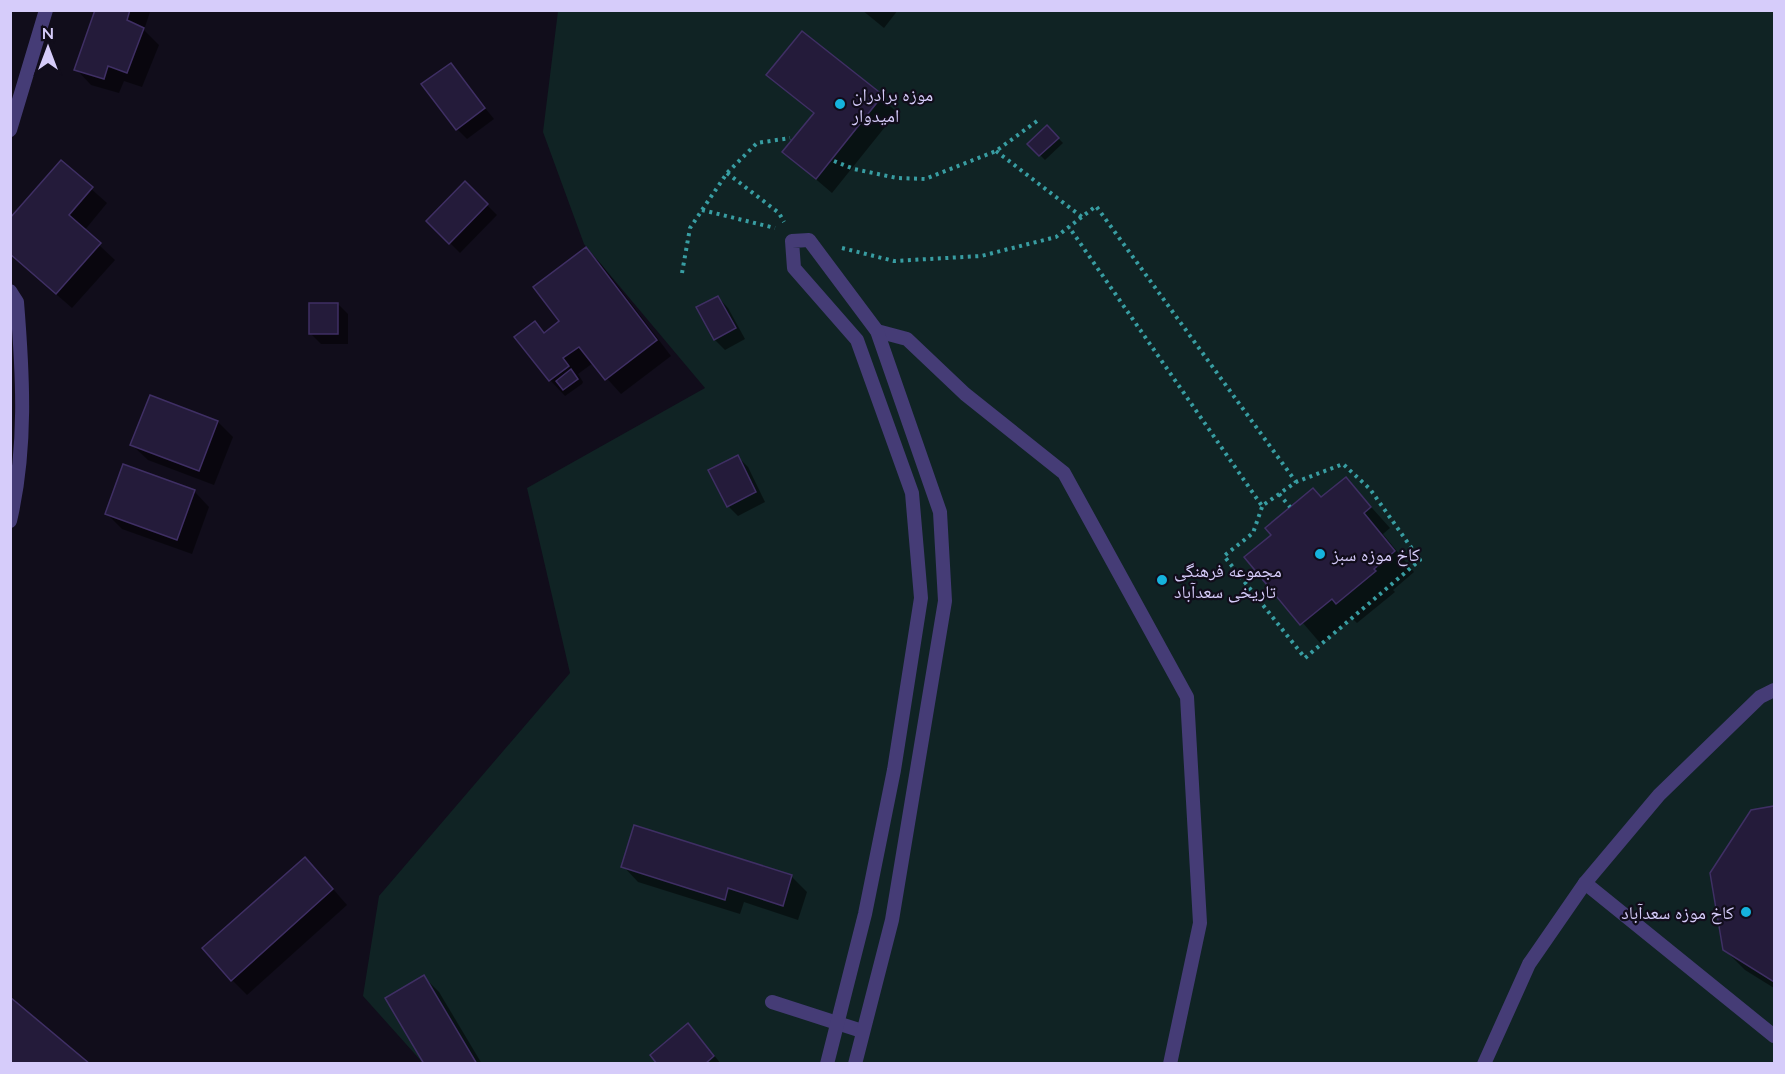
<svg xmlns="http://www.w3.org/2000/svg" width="1785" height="1074" viewBox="0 0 1785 1074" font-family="Lato,'Noto Naskh Arabic',sans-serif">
<rect width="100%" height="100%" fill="#110d1b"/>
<polygon fill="#102324" points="558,11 1774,11 1774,1063 423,1063 363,996 379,896 570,673 527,488 705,388 584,244 543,132"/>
<g fill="#0007">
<polygon points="97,10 160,10 150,12 144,30 159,45 142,87 124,81 119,93 91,85 76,69"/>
<polygon points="862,10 898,10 884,28"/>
<polygon points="802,33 897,112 832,193 784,152 814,114 768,75"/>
<polygon points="450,65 494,119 467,139 457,129"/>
<polygon points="1047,127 1063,143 1045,160 1029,144"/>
<polygon points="61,162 107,203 84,231 115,260 72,308 10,254"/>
<polygon points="465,183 497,215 460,253 428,221"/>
<polygon points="586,249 601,264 671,356 621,394 593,363 578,374 583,382 582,384 565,396 550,380 535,323 545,334 561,321"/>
<polygon points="718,297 728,308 745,339 725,350 715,340 698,308"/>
<polygon points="338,304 348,314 348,344 321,344 311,334"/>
<polygon points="218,422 233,437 214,485 148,460 132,445"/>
<polygon points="738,457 748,467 765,502 738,516 728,506"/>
<polygon points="1346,479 1390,528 1383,534 1414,572 1393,590 1395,592 1357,623 1352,618 1321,644 1246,557"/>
<polygon points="194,491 209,507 192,554 122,529 106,513"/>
<polygon points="1774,808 1774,988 1745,970 1725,950 1752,812"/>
<polygon points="635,827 792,877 807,892 798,920 744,902 740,914 638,882 623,866"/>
<polygon points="320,874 347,905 247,995 232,980"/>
<polygon points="424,977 439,992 482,1064 426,1064"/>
<polygon points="688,1025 698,1035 721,1064 659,1064"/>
</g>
<g fill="#241b3a" stroke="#3f2f64" stroke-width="1.5">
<polygon points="95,10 130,10 127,20 144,28 127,73 108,66 104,79 74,70"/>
<polygon points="802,31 883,95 816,179 782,152 814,113 766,75"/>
<polygon points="451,63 485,108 456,130 421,84"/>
<polygon points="1047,125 1059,138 1039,156 1027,144"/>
<polygon points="61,160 93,187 69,215 101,243 56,294 10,254 10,218"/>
<polygon points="465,181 488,204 449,244 426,221"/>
<polygon points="586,247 657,340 605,380 579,347 563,358 569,366 549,381 514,337 535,321 544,333 559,321 533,287"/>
<polygon points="718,296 736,328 714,340 696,307"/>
<rect x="309" y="303" width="29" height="31"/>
<polygon points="571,369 578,379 563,390 556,381"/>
<polygon points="150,395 218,421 199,471 130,445"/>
<polygon points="738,455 756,492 727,507 708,470"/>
<polygon points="123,464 195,490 177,540 105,514"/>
<polygon points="1346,477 1371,507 1364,513 1395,551 1374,569 1376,571 1336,604 1332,599 1300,625 1244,557 1271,535 1265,528 1313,488 1321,497"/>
<polygon points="1774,806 1774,982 1723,950 1710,873 1751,810"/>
<polygon points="634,825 792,875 783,906 728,888 725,900 621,867"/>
<polygon points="305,857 333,889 231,981 202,948"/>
<polygon points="424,975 477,1064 424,1064 385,998"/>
<polygon points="10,997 90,1064 10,1064"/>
<polygon points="688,1023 714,1056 705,1064 657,1064 650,1055"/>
</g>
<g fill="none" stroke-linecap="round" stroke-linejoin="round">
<g stroke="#389da2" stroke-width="4" stroke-dasharray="3 4.5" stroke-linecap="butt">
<polyline points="996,151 1082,217"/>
<polyline points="834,161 854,169 897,178 925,179 996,151 1037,121"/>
<polyline points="727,173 779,213 784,222"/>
<polyline points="702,210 775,228"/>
<polyline points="842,248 894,261 981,256 1056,237 1096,206 1296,482 1262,506 1069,227"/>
<polyline points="682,273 690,228 727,173 757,143 790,138"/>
<polyline points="1279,494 1290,507"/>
<polyline points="1262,507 1253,533 1224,556 1305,658 1420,560 1370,489 1343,464 1296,482"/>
</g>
<g stroke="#453c76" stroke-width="14">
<polyline points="10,130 46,10"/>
<path d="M10 291 17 302C23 376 27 448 10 521"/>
<polyline points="877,331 907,339 965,394 1064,473 1187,697 1200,923 1170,1064"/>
<polyline points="1585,883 1774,1036"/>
<polyline points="772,1002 862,1031"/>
<polyline points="827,1064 865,914 894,770 921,598 912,493 857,340 794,268 792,241 809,240 877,331 940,512 945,601 892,920 855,1064"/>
<polyline points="1484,1064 1529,964 1585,883 1659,795 1760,697 1774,690"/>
</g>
</g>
<g fill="#15b3dd" stroke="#110d1b" stroke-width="2">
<circle cx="840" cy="104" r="6"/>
<circle cx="1320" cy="554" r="6"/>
<circle cx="1162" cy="580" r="6"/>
<circle cx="1746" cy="912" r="6"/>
</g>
<g text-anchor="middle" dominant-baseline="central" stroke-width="4.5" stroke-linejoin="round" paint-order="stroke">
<g font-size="18" fill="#d6ccfa" stroke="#110d1b" text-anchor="start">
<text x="852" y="94">موزه برادران<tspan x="852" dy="21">امیدوار</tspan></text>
<text x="1332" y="554">کاخ موزه سبز</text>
<text x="1174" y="570">مجموعه فرهنگی<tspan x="1174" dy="21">تاریخی سعدآباد</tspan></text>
<text x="1734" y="912" text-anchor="end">کاخ موزه سعدآباد</text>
</g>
</g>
<rect width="1785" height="1074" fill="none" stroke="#d6ccfa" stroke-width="24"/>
<g transform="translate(48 48)" stroke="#110d1b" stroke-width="4.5" paint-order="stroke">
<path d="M0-4.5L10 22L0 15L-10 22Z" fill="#d6ccfa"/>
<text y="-9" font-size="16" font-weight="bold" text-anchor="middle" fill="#d6ccfa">N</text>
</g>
</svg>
